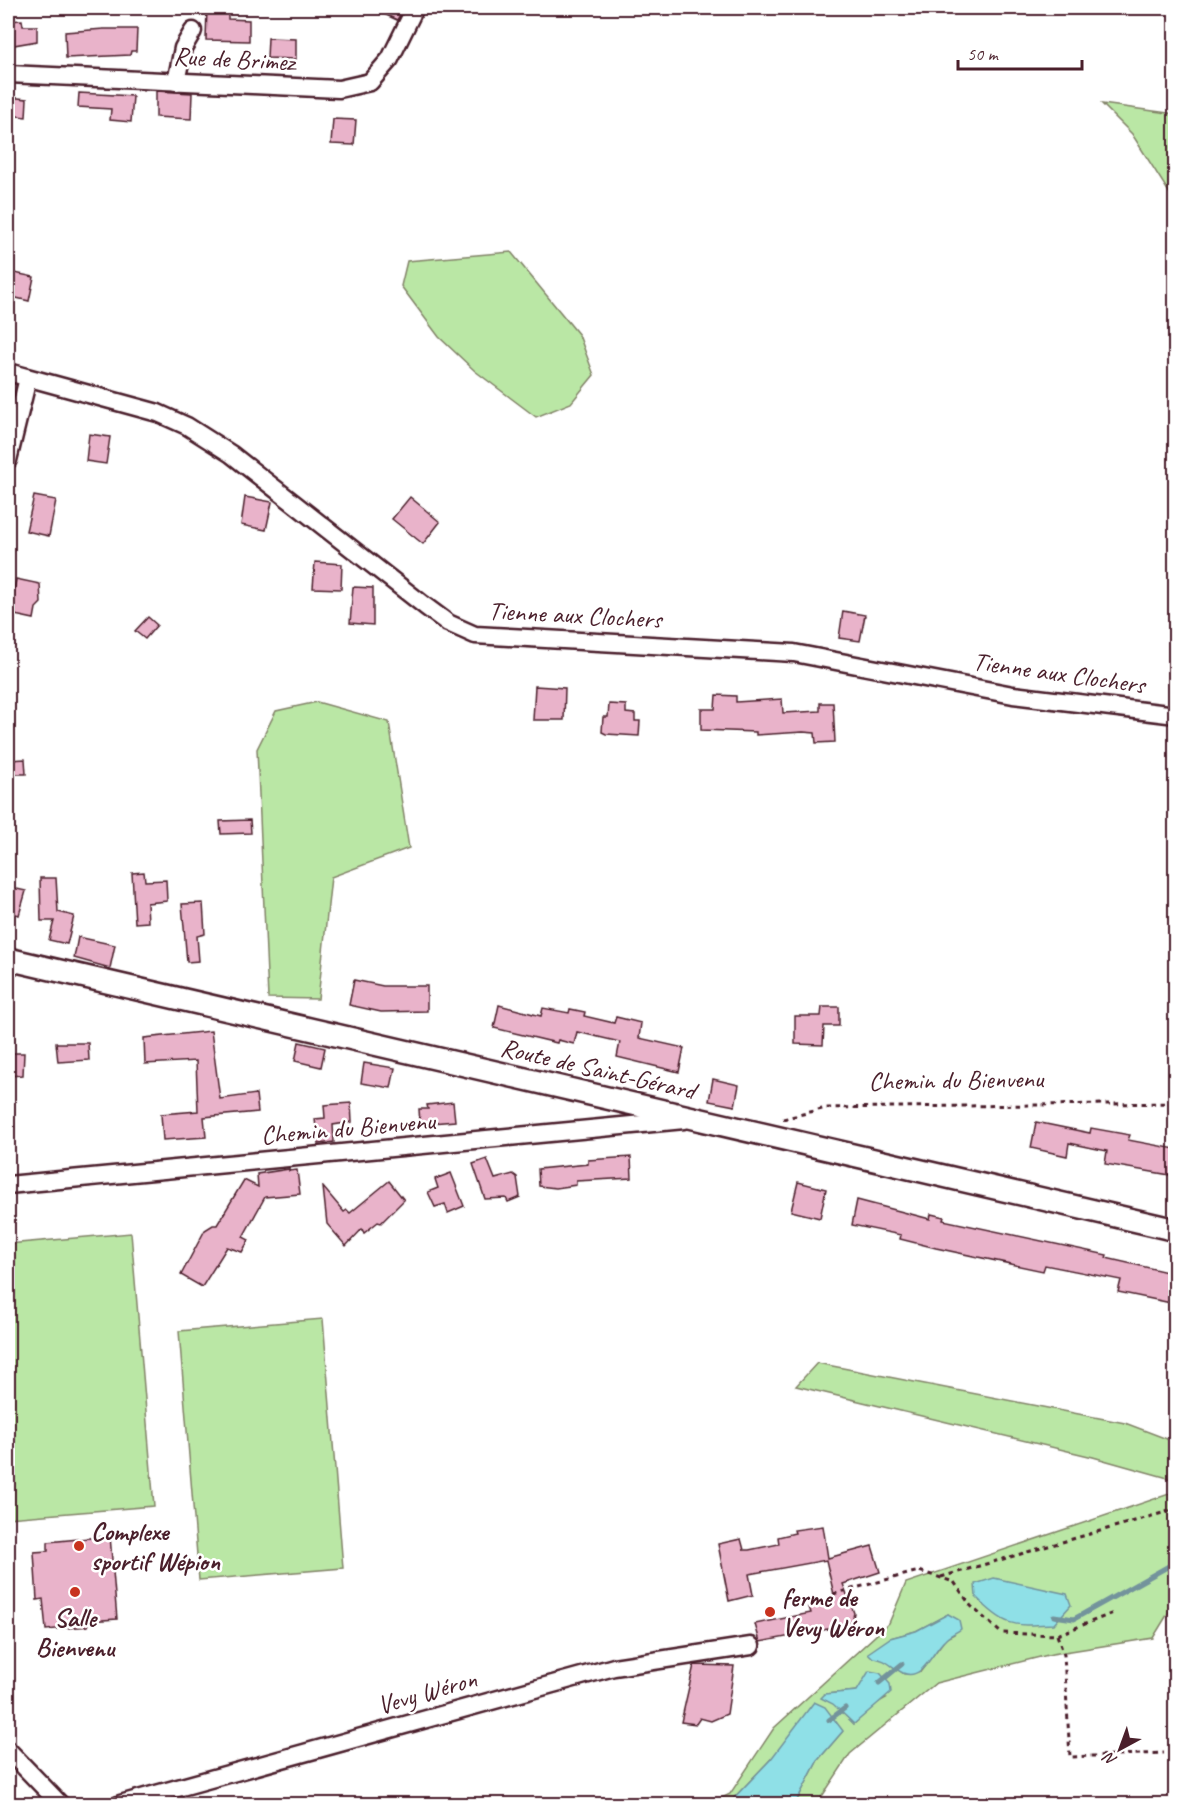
<svg xmlns="http://www.w3.org/2000/svg" width="1183" height="1812" viewBox="0 0 1183 1812" font-family="Caveat,sans-serif">
<rect width="100%" height="100%" fill="#fff"/>
<filter id="ink" filterUnits="userSpaceOnUse"><feTurbulence type="fractalNoise" baseFrequency=".0167" numOctaves="2"/><feDisplacementMap in="SourceGraphic" scale="12" xChannelSelector="R" yChannelSelector="G"/><feConvolveMatrix kernelMatrix="1 2 1 2 8 2 1 2 1" color-interpolation-filters="sRGB"/></filter>
<g filter="url(#ink)">
<g fill="#bae7a5" stroke="#828368" stroke-width="1.5" fill-rule="evenodd">
<polygon points="1102,104 1175,114 1175,202 1132,134"/>
<polygon points="511,252 579,335 594,375 571,403 536,417 475,371 439,337 401,286 407,261"/>
<polygon points="317,702 389,722 409,848 331,877 318,999 268,998 257,749 276,711"/>
<polygon points="131,1233 154,1506 8,1518 8,1244"/>
<polygon points="323,1319 343,1568 199,1580 179,1331"/>
<polygon points="817,1363 1125,1423 1175,1442 1175,1480 1093,1457 796,1386"/>
<path d="M1175 1492V1602L1153 1638 1052 1654 936 1683 850 1754 817 1804H795L818 1760 843 1731 771 1759 728 1804H710L730 1794 774 1728 889 1623 906 1583ZM948 1614 954 1634 946 1638 921 1671 904 1674 884 1659 890 1638 916 1631ZM857 1691 886 1698 875 1704 854 1724 825 1694Z"/>
</g>
<g fill="#8fe0e7" stroke="#73939c" stroke-width="1.5">
<path d="M994 1578 1067 1594 1071 1605 1054 1624C1013 1626 1006 1628 976 1597L975 1584Z"/>
<path d="M948 1614 959 1620 961 1629C956 1633 949 1635 945 1640 933 1650 923 1682 903 1673 891 1667 887 1659 873 1658L868 1653 890 1638 916 1631Z"/>
<polygon points="869,1671 880,1673 890,1684 891,1692 854,1724 833,1704 821,1698 825,1694 857,1691"/>
<polygon points="814,1702 825,1707 843,1731 818,1760 795,1804 728,1804 771,1759"/>
</g>
<g fill="none" stroke-linecap="round" stroke-linejoin="round">
<g stroke="#73939c" stroke-width="5">
<polyline points="1054,1616 1074,1619 1176,1562"/>
<polyline points="879,1683 902,1664"/>
<polyline points="829,1720 845,1708"/>
</g>
</g>
<g fill="#e9b3ca" stroke="#4a1f2b" stroke-width="1.5">
<polygon points="207,8 228,8 228,19 249,20 249,41 206,40"/>
<polygon points="371,8 404,8 397,20"/>
<polygon points="22,20 23,26 37,26 37,41 8,46 8,21"/>
<polygon points="104,29 137,29 136,51 131,51 130,55 66,58 65,32"/>
<polygon points="268,38 296,39 296,59 267,58"/>
<polygon points="156,91 192,93 191,119 156,117"/>
<polygon points="79,93 133,96 131,122 110,120 111,109 78,107"/>
<polygon points="8,97 27,99 26,117 8,115"/>
<polygon points="333,119 356,120 354,145 331,144"/>
<polygon points="10,272 34,277 29,301 8,296"/>
<polygon points="89,434 110,437 106,464 86,461"/>
<polygon points="34,496 56,500 49,536 26,531"/>
<polygon points="245,497 272,502 266,530 241,525"/>
<polygon points="410,497 440,522 423,544 392,519"/>
<polygon points="315,562 342,564 341,589 313,588"/>
<polygon points="16,579 40,584 41,603 36,608 34,619 10,614"/>
<polygon points="353,587 373,588 373,625 350,623"/>
<polygon points="843,611 865,615 860,641 839,638"/>
<polygon points="148,617 157,625 145,639 135,631"/>
<polygon points="535,686 565,688 564,720 533,720"/>
<polygon points="716,695 736,696 736,702 782,699 783,713 820,711 820,703 833,703 835,742 816,743 815,733 803,732 756,735 756,732 701,730 701,709 715,709"/>
<polygon points="609,704 626,705 626,713 635,714 635,721 640,721 639,736 606,734 602,732 603,717 608,717"/>
<polygon points="25,759 26,774 11,774 10,760"/>
<polygon points="250,820 251,833 221,834 220,821"/>
<polygon points="144,872 145,881 166,880 167,901 147,903 148,922 135,923 132,873"/>
<polygon points="40,878 56,878 58,912 74,916 67,944 49,940 54,921 41,921"/>
<polygon points="8,887 26,891 19,915 8,912"/>
<polygon points="203,903 205,934 197,936 199,961 187,962 182,904"/>
<polygon points="78,937 115,945 110,968 74,958"/>
<polygon points="354,980 383,986 427,986 427,1011 381,1012 349,1005"/>
<polygon points="499,1005 541,1016 543,1008 569,1013 570,1009 585,1012 584,1016 614,1023 616,1017 641,1023 639,1038 684,1048 679,1072 617,1057 620,1042 577,1032 574,1044 558,1040 557,1043 494,1028"/>
<polygon points="822,1007 839,1007 839,1026 824,1026 823,1045 795,1044 795,1016 821,1016"/>
<polygon points="211,1031 220,1099 256,1094 258,1112 204,1117 206,1137 163,1140 161,1114 198,1111 196,1061 145,1064 144,1038"/>
<polygon points="299,1042 325,1048 321,1067 295,1061"/>
<polygon points="56,1043 88,1043 89,1060 58,1062"/>
<polygon points="8,1053 24,1053 23,1075 8,1076"/>
<polygon points="364,1063 395,1068 391,1088 361,1083"/>
<polygon points="713,1079 739,1085 735,1106 709,1101"/>
<polygon points="453,1102 455,1121 420,1124 419,1109 428,1109 427,1105"/>
<polygon points="351,1103 352,1122 333,1125 334,1142 318,1144 315,1119 325,1118 324,1105"/>
<polygon points="1036,1122 1090,1133 1091,1128 1130,1135 1128,1140 1176,1149 1176,1176 1105,1164 1107,1151 1069,1143 1067,1156 1031,1148"/>
<polygon points="631,1157 632,1178 576,1181 576,1185 556,1188 539,1186 538,1169 588,1164 588,1160"/>
<polygon points="487,1159 495,1179 513,1174 517,1177 520,1197 508,1202 506,1198 485,1199 473,1164"/>
<polygon points="289,1169 289,1171 297,1170 300,1194 265,1197 243,1237 249,1240 242,1252 227,1247 202,1287 181,1275 205,1230 213,1225 217,1225 244,1180 258,1187 257,1174"/>
<polygon points="451,1173 464,1206 448,1213 445,1204 435,1207 428,1192 438,1188 435,1179"/>
<polygon points="389,1181 404,1200 381,1223 378,1222 364,1233 362,1229 346,1246 327,1224 323,1187 344,1212 347,1210 350,1213"/>
<polygon points="798,1182 826,1189 820,1218 791,1211"/>
<polygon points="857,1200 930,1219 931,1214 944,1217 943,1220 1107,1255 1106,1258 1176,1274 1176,1304 1118,1292 1121,1280 1045,1265 1043,1271 936,1248 900,1239 901,1235 852,1225"/>
<polygon points="823,1526 828,1558 872,1546 880,1572 843,1584 854,1613 852,1621 828,1629 760,1642 755,1624 811,1613 809,1607 835,1599 826,1560 749,1574 753,1595 729,1601 718,1544 741,1539 744,1550 749,1550 779,1544 778,1537 795,1533 794,1530"/>
<polygon points="110,1536 117,1619 88,1621 88,1626 46,1630 43,1599 37,1600 34,1552 48,1551 48,1542"/>
<polygon points="694,1665 734,1666 727,1714 711,1721 700,1718 696,1724 681,1722"/>
</g>
<g fill="none" stroke-linecap="round" stroke-linejoin="round">
<defs>
<g id="minor">
<polyline points="8,74 339,89 370,82 390,59 415,8"/>
<polyline points="176,82 183,48 193,31"/>
<polyline points="8,372 158,413 187,426 231,454 425,606 448,623 475,635 794,653 1013,695 1176,715"/>
<polyline points="8,460 28,378"/>
<polyline points="8,1185 684,1120"/>
<polyline points="8,1750 60,1804"/>
<polyline points="120,1804 614,1667 751,1646"/>
</g>
<polyline id="major" points="8,959 1176,1230"/>
</defs>
<use href="#minor" stroke="#4a1f2b" stroke-width="21"/>
<use href="#major" stroke="#4a1f2b" stroke-width="26"/>
<g stroke="#4a1f2b" stroke-width="3" stroke-dasharray="4.5 4.5" stroke-linecap="butt">
<polyline points="783,1119 826,1108 1176,1103"/>
<polyline points="941,1577 1176,1509"/>
<polyline points="833,1594 919,1571 954,1582 971,1606 1001,1633 1057,1635 1116,1612"/>
<polyline points="1057,1635 1064,1655 1070,1757 1164,1753"/>
</g>
<use href="#minor" stroke="#fff" stroke-width="16"/>
<use href="#major" stroke="#fff" stroke-width="21"/>
</g>
</g>
<g fill="#c8321e" stroke="#fff" stroke-width="2">
<circle cx="79" cy="1546" r="6"/>
<circle cx="75" cy="1592" r="6"/>
<circle cx="770" cy="1612" r="6"/>
</g>
<g text-anchor="middle" dominant-baseline="central" stroke-width="5" stroke-linejoin="round" paint-order="stroke">
<g font-size="26" fill="#4a1f2b" stroke="#fff">
<text transform="translate(234 59) rotate(3)">Rue de Brimez</text>
<text transform="translate(575 615) rotate(3)">Tienne aux Clochers</text>
<text transform="translate(1059 673) rotate(8)">Tienne aux Clochers</text>
<text transform="translate(598 1069) rotate(13)">Route de Saint-Gérard</text>
<text transform="translate(956 1080) rotate(-1)">Chemin du Bienvenu</text>
<text transform="translate(348 1128) rotate(-5)">Chemin du Bienvenu</text>
<text transform="translate(427 1692) rotate(-16)">Vevy Wéron</text>
</g>
<g font-size="26" font-weight="bold" fill="#4a1f2b" stroke="#fff" text-anchor="start">
<text x="91" y="1531">Complexe<tspan x="91" dy="30">sportif Wépion</tspan></text>
<text x="782" y="1597">ferme de<tspan x="782" dy="30">Vevy Wéron</tspan></text>
<text x="75" y="1617" text-anchor="middle">Salle<tspan x="75" dy="30">Bienvenu</tspan></text>
</g>
</g>
<rect width="1183" height="1812" fill="none" stroke="#fff" stroke-width="30"/>
<rect x="15" y="15" width="1153" height="1782" fill="none" stroke="#4a1f2b" stroke-width="2" filter="url(#ink)"/>
<g transform="translate(1120 1749) rotate(221)" stroke="#ffffff" stroke-width="4.5" paint-order="stroke">
<path d="M0-4.5L10 22L0 15L-10 22Z" fill="#4a1f2b"/>
<text y="-9" font-size="16" font-weight="bold" text-anchor="middle" fill="#4a1f2b">N</text>
</g>
<path d="M958 60v9h124v-9" fill="none" stroke="#4a1f2b" stroke-width="3"/>
<text x="967" y="60" font-size="18" fill="#4a1f2b" stroke="#ffffff" stroke-width="4.5" paint-order="stroke">50 m</text>
</svg>
